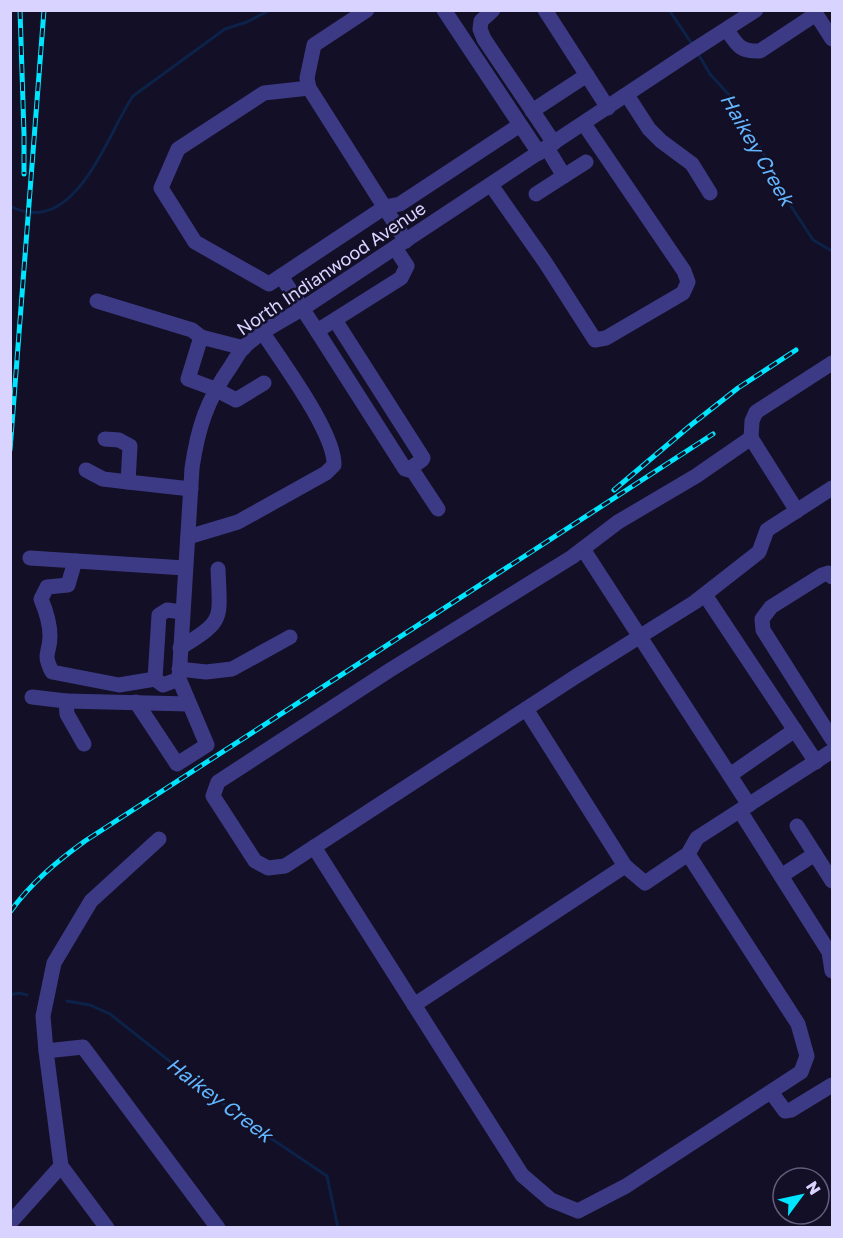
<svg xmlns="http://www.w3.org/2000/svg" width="843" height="1238" viewBox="0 0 843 1238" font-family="'Golos Text',sans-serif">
<rect width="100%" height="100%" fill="#130f26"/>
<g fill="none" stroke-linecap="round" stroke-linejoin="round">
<g stroke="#0c2248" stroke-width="3">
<polyline points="669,10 692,44"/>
<polyline points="697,52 710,74 730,96 770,165 778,186 813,240 832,251"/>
<path d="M10 206C75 240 107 134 133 96L225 29 247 22 270 10"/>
<polyline points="10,995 19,993 27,995"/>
<polyline points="67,1001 90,1005 110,1014 248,1123 327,1176 338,1228"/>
</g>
<g stroke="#3d3a85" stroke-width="15">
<polyline points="367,10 314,45 307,78 309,88 406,241"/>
<polyline points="444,10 539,153"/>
<polyline points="493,10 481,21 480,29 484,39 554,143"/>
<polyline points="545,10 608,108"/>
<path d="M727 30C737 45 740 52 760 51L816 14 832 39"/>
<polyline points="627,95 649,129 661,141 692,164 710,193"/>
<polyline points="532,111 587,75"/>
<polyline points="564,176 586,162"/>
<polyline points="491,185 545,262 595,340 606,338 683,293 688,282 684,271 584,124"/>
<polyline points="536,194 564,176 547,148"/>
<polyline points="395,248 407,266 401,278 317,331 281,276 385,207 400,204 520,125"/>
<polyline points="281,276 269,284 195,242 161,188 178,149 264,93 309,88"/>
<polyline points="97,301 192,330 201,337"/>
<polyline points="317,331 405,469 408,470 422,460 423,458 335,320"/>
<polyline points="244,348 201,337 188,379 215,389 236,400 264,383"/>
<polyline points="832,363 756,412 752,421 751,438 696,476 618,522 572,557 390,670 218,782 213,796 255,861 268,868 285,866 575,677 695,602 759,552 767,530 832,488"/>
<polyline points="751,438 797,511"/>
<polyline points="105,439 119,440 130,446 128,482 191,489"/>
<polyline points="411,468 438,509"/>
<polyline points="86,470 103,479 128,482"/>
<path d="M188 537 238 522 326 473 334 465C335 433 282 362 263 333"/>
<polyline points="583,549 749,805"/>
<polyline points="30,558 185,568"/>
<path d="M75 561 68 585 47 587 41 599C46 611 50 623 50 636 50 654 42 652 52 672L119 685 155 679"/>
<polyline points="832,577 828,573 822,575 771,607 762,619 763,630 832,739"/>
<polyline points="705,595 816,762"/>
<path d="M180 648C225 620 220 621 218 569"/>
<polyline points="179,669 206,672 232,669 290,637"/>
<polyline points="179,679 163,685 155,679 159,615 167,610 182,612"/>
<polyline points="32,697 66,701"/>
<path d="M136 702 177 764 207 745 179 679 192 468C198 427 207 400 231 366 235 360 239 352 244 347 261 331 283 320 302 309L689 53 756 10"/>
<polyline points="526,709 625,866 645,883 688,854 697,838 832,751"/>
<polyline points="84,744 67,714 66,701 189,704"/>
<polyline points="730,775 795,730"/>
<polyline points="740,811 829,952 832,971"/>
<polyline points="797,826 832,881"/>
<polyline points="314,847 522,1175 551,1200 578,1211 626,1186 801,1072 807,1056 798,1024 688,854"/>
<polyline points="781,876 815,854"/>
<polyline points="414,1005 625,866"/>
<polyline points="46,1051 43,1016 54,963 91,901 159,839"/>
<polyline points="771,1092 785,1111 791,1110 832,1085"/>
<polyline points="10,1223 61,1166"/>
<polyline points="107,1228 61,1166 46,1051 83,1047 218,1228"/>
</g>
<defs>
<g id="rail">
<polyline points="20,10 24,134 24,174"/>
<polyline points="10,450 44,10"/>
<polyline points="614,490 691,425 738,388 796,350"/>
<path d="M10 912C31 883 56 862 85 841L713 434"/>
</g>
</defs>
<use href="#rail" stroke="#00e5ff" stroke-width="5"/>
<use href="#rail" stroke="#130f26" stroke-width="3" stroke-dasharray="9" stroke-linecap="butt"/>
</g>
<g text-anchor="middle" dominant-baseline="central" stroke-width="5" stroke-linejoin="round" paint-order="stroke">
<g font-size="18" fill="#d9d4ff" stroke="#130f26">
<text transform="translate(331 268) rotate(-34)">North Indianwood Avenue</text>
</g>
<g font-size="20" font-style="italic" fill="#62b6ff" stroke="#130f26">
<text transform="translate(758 149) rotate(60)">Haikey Creek</text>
<text transform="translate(220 1099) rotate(37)">Haikey Creek</text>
</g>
</g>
<rect width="843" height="1238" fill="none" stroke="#d9d4ff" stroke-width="24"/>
<g transform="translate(801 1196) rotate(57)"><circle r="28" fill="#130f26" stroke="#625e7d" stroke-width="1.5"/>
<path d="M0-4.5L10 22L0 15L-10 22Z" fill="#00e5ff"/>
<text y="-9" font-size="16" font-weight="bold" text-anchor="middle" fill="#d9d4ff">N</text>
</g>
</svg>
